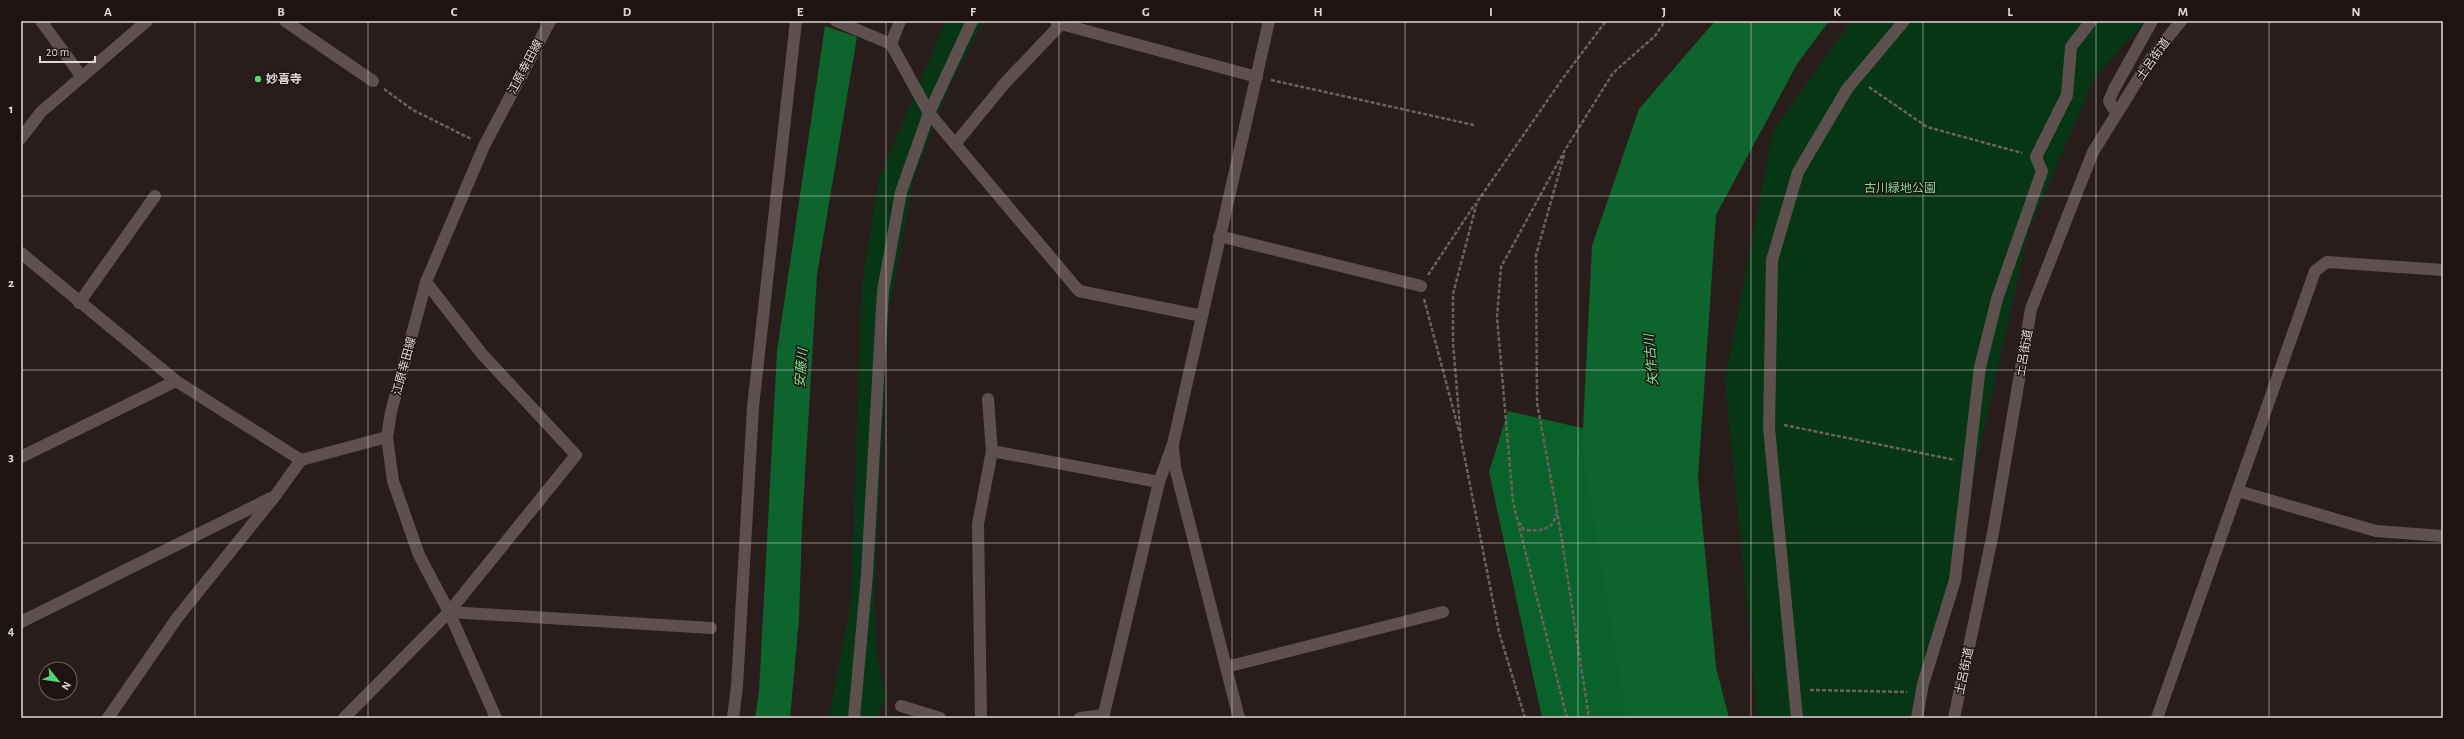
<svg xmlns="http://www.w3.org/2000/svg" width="2464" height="739" viewBox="0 0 2464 739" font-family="'Alegreya Sans','Noto Sans JP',sans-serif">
<rect width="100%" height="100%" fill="#291d1b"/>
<g fill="#063616">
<polygon points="946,21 983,21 948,89 914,178 889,310 874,600 877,657 886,697 876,718 829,718 851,602 862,285 879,179"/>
<polygon points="1851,21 2145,21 2095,77 2029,229 1926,687 1924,718 1758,718 1725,381 1773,131"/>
</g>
<polygon fill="#0a622b" points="1508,411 1604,433 1650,718 1542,718 1489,472"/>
<g fill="#0d642c">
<polygon points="1715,21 1829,21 1797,64 1716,215 1698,478 1716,667 1729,718 1627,718 1582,448 1592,246 1639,109"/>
<polygon points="825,26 857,37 817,275 802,525 799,619 790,718 755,718 759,692 777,351"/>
</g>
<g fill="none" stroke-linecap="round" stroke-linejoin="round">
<g stroke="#6c615f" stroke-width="2.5" stroke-dasharray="4 2" stroke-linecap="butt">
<polyline points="1271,80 1474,125"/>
<polyline points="1869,87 1927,127 2022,153"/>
<polyline points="384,89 413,110 471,139"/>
<polyline points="1564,155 1536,255 1537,403 1561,534 1589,718"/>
<polyline points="1428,275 1475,204"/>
<polyline points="1424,299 1459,431"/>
<polyline points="1784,425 1955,460"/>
<path d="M1519 522 1524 530C1540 531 1553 531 1556 514"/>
<polyline points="1810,690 1907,692"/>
<polyline points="1525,718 1499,632 1461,439 1453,343 1453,294 1477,202 1563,78 1606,21"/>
<polyline points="1567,718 1513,502 1497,317 1501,267 1565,150 1613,73 1655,36 1665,21"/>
</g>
<g stroke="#5e504e" stroke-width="12">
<polyline points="41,21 82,77"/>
<polyline points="285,21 373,81"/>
<polyline points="836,21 891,44 929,113 1079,291 1202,316"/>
<polyline points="1061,24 1257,77"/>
<polyline points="891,44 900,21"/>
<polyline points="2118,111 2113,108 2109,101 2114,89 2152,21"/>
<polyline points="21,138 41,112 147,21"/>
<polyline points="955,144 1005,83 1061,24 1056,21"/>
<polyline points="1219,236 1421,286"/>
<polyline points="21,253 176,381 301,460"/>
<polyline points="79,303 155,196"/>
<polyline points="1173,447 1175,467 1239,718"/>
<polyline points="992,451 1159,482"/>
<polyline points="21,457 176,381"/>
<polyline points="2238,491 2376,531 2443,536"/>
<polyline points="449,612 711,628"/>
<polyline points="21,622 271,498"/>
<polyline points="1226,667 1443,612"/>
<polyline points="901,706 940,718"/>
<polyline points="108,718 177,618 275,496 301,460 387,437"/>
<polyline points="344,718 449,612 576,455 482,354 426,282"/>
<polyline points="496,718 449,612 419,555 393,481 387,437 391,412 426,282 484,146 550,21"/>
<polyline points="733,718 737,686 753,407 796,21"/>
<polyline points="854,718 867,574 883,291 901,192 929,113 972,21"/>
<polyline points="981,718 978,524 992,451 988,399"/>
<polyline points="1080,718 1103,715"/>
<polyline points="1103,718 1159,482 1173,444 1269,21"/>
<polyline points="1797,718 1769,428 1772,260 1798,172 1847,89 1904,21"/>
<polyline points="1917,718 1923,684 1955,580 1980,367 1997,299 2042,171 2036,157 2067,95 2071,47 2091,21"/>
<polyline points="1954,718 1993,533 2031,309 2093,152 2152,57 2181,21"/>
<polyline points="2157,718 2315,271 2327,262 2443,270"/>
</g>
</g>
<path fill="none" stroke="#e0d7d6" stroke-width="1" stroke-opacity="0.55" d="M195 21V718M368 21V718M541 21V718M713 21V718M886 21V718M1059 21V718M1232 21V718M1405 21V718M1578 21V718M1751 21V718M1923 21V718M2096 21V718M2269 21V718M21 196H2443M21 370H2443M21 543H2443"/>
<circle fill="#4fd675" stroke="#1f1312" stroke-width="1.5" cx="258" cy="79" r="4"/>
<g text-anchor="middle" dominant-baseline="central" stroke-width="3" stroke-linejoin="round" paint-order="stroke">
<g font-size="12" fill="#e0d7d6" stroke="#1f1312">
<text transform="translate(2153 59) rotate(-55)">土呂街道</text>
<text transform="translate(525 67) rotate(-62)">江原幸田線</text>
<text transform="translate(2024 353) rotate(-80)">土呂街道</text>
<text transform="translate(404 366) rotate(-75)">江原幸田線</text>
<text transform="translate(1964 671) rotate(-78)">土呂街道</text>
</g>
<g font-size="12" font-weight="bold" fill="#e0d7d6" stroke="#1f1312" text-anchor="start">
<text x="266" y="79">妙喜寺</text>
</g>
<g font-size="12" fill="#79e090" stroke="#1f1312">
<text x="1900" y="188">古川緑地公園</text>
</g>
<g font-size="13" font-style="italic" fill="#7ee494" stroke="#1f1312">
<text transform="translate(1652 360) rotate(-95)">矢作古川</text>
<text transform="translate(802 368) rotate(-85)">安藤川</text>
</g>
</g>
<rect width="2464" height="739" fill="none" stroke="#1f1312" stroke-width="44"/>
<g transform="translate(58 681) rotate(120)"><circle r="19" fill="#1f1312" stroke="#6c6160"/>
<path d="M0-3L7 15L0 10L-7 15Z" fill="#4fd675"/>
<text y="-6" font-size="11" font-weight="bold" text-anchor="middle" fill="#e0d7d6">N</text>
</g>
<path d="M40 56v6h55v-6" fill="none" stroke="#e0d7d6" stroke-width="2"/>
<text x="46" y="56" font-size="12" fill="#e0d7d6" stroke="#1f1312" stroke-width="3" paint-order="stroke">20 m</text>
<rect x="22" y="22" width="2420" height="695" fill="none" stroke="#e0d7d6" stroke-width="1.5"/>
<g font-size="13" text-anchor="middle" font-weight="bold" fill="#e0d7d6">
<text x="108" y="16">A</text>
<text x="281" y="16">B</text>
<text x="454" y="16">C</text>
<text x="627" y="16">D</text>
<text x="800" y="16">E</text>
<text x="973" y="16">F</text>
<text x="1146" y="16">G</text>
<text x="1318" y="16">H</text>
<text x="1491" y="16">I</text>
<text x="1664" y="16">J</text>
<text x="1837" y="16">K</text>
<text x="2010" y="16">L</text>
<text x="2183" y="16">M</text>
<text x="2356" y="16">N</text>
<text x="11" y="113">1</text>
<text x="11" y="287">2</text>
<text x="11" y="461">3</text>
<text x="11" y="635">4</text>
</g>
</svg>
